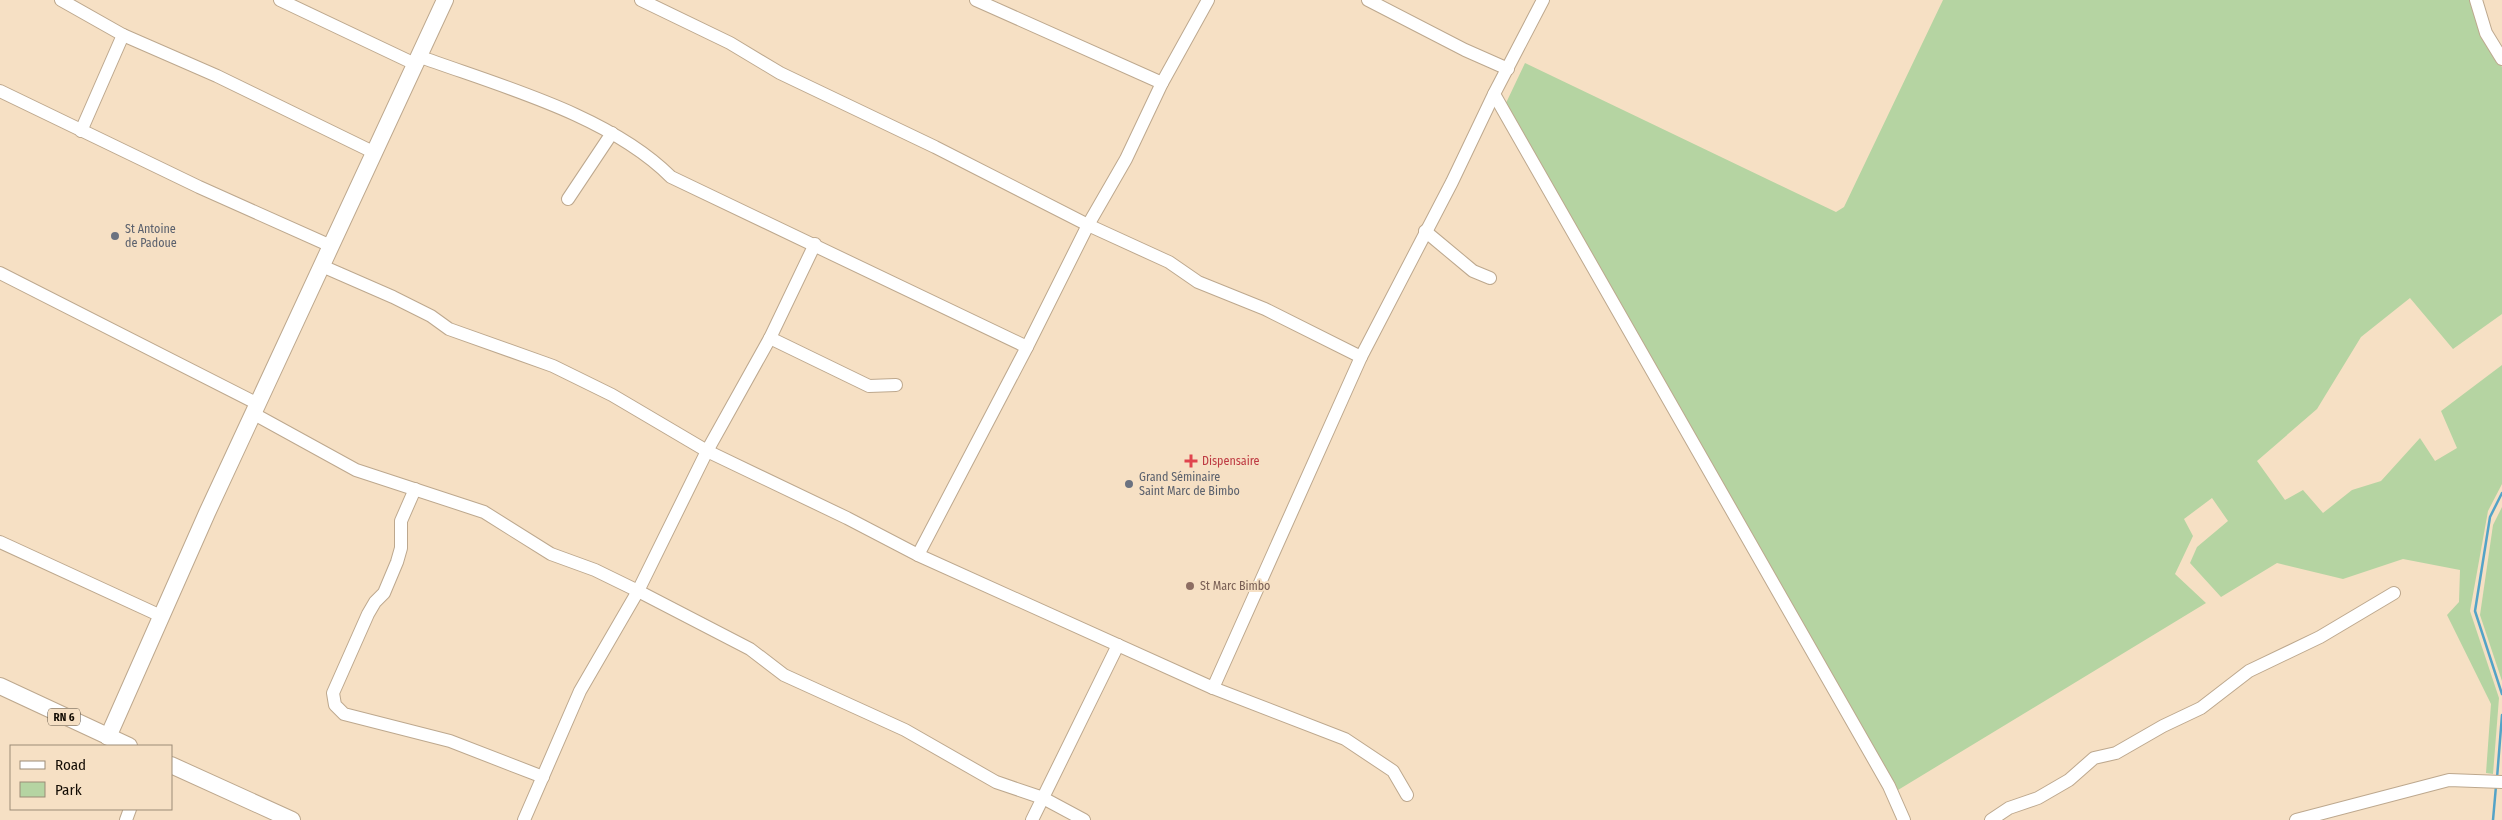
<svg xmlns="http://www.w3.org/2000/svg" width="2502" height="820" viewBox="0 0 2502 820" font-family="'Fira Sans Condensed',sans-serif">
<rect width="100%" height="100%" fill="#f6e0c4"/>
<g fill="#b5d4a2">
<polygon points="1943,0 2471,0 2483,34 2502,67 2502,314 2453,349 2410,298 2361,337 2317,409 2257,461 2285,500 2303,490 2323,513 2352,490 2381,481 2420,438 2435,461 2457,448 2441,411 2502,365 2502,484 2488,511 2470,611 2499,698 2493,774 2486,773 2491,704 2447,615 2459,602 2460,570 2403,559 2343,579 2277,563 2221,597 2190,563 2197,547 2228,521 2212,498 2184,519 2193,536 2175,574 2206,603 1898,790 1506,103 1525,63 1836,212 1844,207"/>
<polygon points="2502,507 2502,681 2480,615 2493,525"/>
</g>
<g fill="none" stroke-linecap="round" stroke-linejoin="round">
<g stroke="#54a3c7" stroke-width="2.5">
<polyline points="2502,493 2490,517 2475,611 2502,694"/>
<polyline points="2497,778 2502,715"/>
<polyline points="2493,820 2496,786"/>
</g>
<defs>
<g id="minor">
<polyline points="61,0 123,35 217,76 373,152"/>
<polyline points="280,0 415,64"/>
<polyline points="641,0 730,43 780,73 935,147 1088,225 1169,262 1198,282 1265,309 1361,357"/>
<polyline points="976,0 1162,83"/>
<polyline points="1368,0 1465,50 1508,69"/>
<polyline points="2476,0 2486,33 2502,59"/>
<path d="M418 56C500 86 609 115 671 177L1027 347"/>
<polyline points="0,91 199,187 331,246"/>
<polyline points="1494,94 1889,786 1904,820"/>
<polyline points="81,131 123,35"/>
<polyline points="568,199 612,133"/>
<polyline points="1425,231 1473,271 1490,278"/>
<polyline points="322,266 393,297 431,316 449,329 553,366 612,395 707,451 847,518 918,555 1213,688 1345,739 1393,771 1407,795"/>
<polyline points="0,273 258,404"/>
<polyline points="770,338 869,386 896,385"/>
<polyline points="254,414 356,470 484,512 551,554 595,570 638,591 750,649 784,675 905,730 996,782 1043,798 1084,820"/>
<polyline points="415,489 401,521 401,548 397,562 384,593 375,602 368,614 333,693 335,705 344,714 450,741 543,777"/>
<polyline points="0,542 161,616"/>
<polyline points="918,555 1027,347 1088,225 1126,159 1162,83 1208,0"/>
<polyline points="1213,688 1361,357 1452,182 1494,94 1543,0"/>
<polyline points="126,820 130,809"/>
<polyline points="524,820 580,691 638,591 707,451 770,338 815,244"/>
<polyline points="1032,820 1118,645"/>
<polyline points="1991,820 2009,808 2038,798 2069,780 2094,758 2116,753 2163,726 2201,708 2249,671 2320,637 2394,593"/>
<polyline points="2296,820 2449,780 2502,782"/>
</g>
<g id="major">
<polyline points="0,686 129,746"/>
<polyline points="108,737 207,513 445,0"/>
<polyline points="171,765 292,820"/>
</g>
</defs>
<use href="#minor" stroke="#bda88e" stroke-width="14"/>
<use href="#major" stroke="#bda88e" stroke-width="18"/>
<use href="#minor" stroke="#fff" stroke-width="12"/>
<use href="#major" stroke="#fff" stroke-width="16"/>
</g>
<g fill="#6b7280" stroke="#f6e0c4" stroke-width="2">
<circle cx="115" cy="236" r="5"/>
<circle cx="1129" cy="484" r="5"/>
</g>
<path fill="#e0444e" stroke="#f6e0c4" stroke-width="2" d="M1188.5 453.5h5v5h5v5h-5v5h-5v-5h-5v-5h5z"/>
<circle fill="#8d6e63" stroke="#f6e0c4" stroke-width="2" cx="1190" cy="586" r="5"/>
<g text-anchor="middle" dominant-baseline="central" stroke-width="4" stroke-linejoin="round" paint-order="stroke">
<rect fill="#f6e0c4" stroke="#574c3e" stroke-width="1" x="48" y="708.5" width="32" height="17" rx="4"/>
<g font-size="11" font-weight="bold" fill="#130c04">
<text x="64" y="717">RN 6</text>
</g>
<g font-size="12" fill="#5b616d" stroke="#f6e0c4" text-anchor="start">
<text x="125" y="229">St Antoine<tspan x="125" dy="14">de Padoue</tspan></text>
<text x="1139" y="477">Grand Séminaire<tspan x="1139" dy="14">Saint Marc de Bimbo</tspan></text>
</g>
<g font-size="12" fill="#be3a42" stroke="#f6e0c4" text-anchor="start">
<text x="1202" y="461">Dispensaire</text>
</g>
<g font-size="12" fill="#785e54" stroke="#f6e0c4" text-anchor="start">
<text x="1200" y="586">St Marc Bimbo</text>
</g>
</g>
<rect x="10" y="745" width="162" height="65" fill="#f6e0c4" stroke="#9b8b77"/>
<rect x="20" y="761" width="25" height="8" fill="#ffffff" stroke="#9b8b77"/>
<text x="55" y="770" font-size="15" fill="#130c04">Road</text>
<rect x="20" y="782" width="25" height="15" fill="#b5d4a2" stroke="#9b8b77"/>
<text x="55" y="795" font-size="15" fill="#130c04">Park</text>
</svg>
